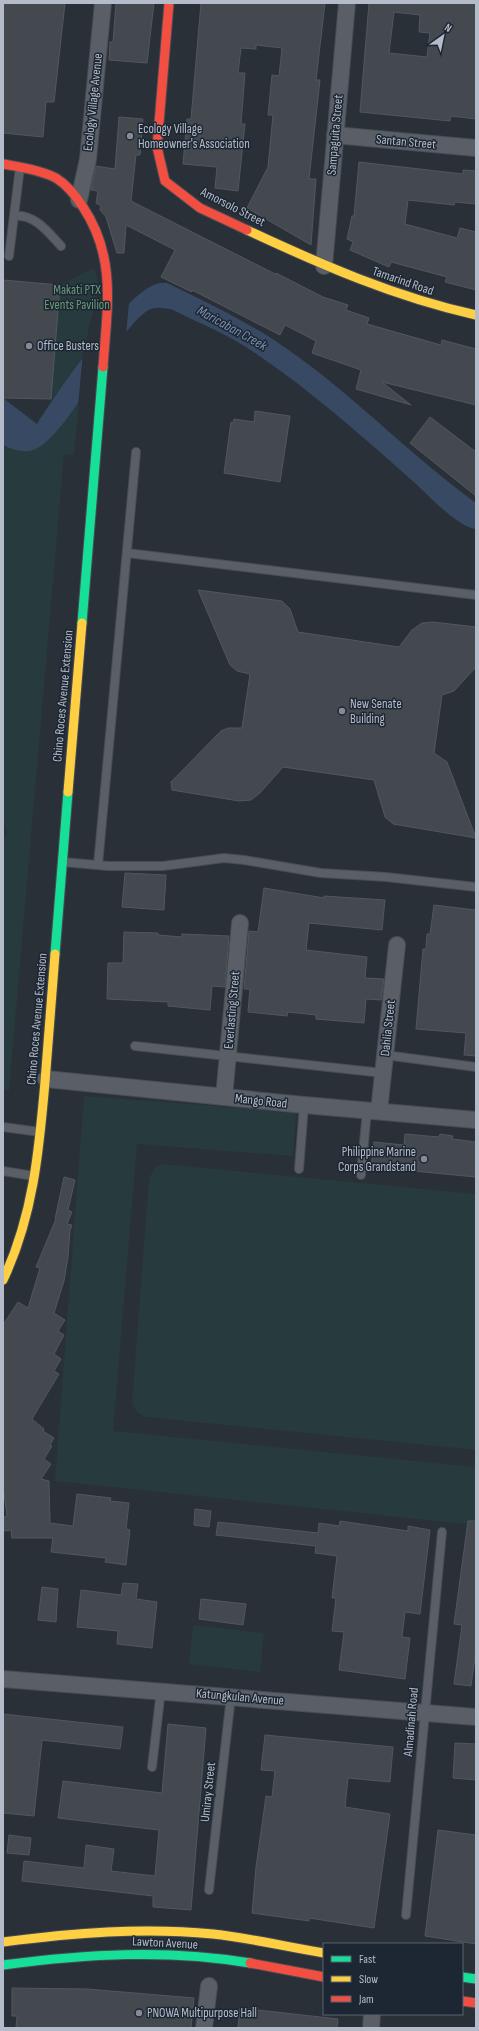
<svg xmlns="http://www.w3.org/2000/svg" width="479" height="2031" viewBox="0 0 479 2031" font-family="'Sofia Sans Condensed',sans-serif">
<rect width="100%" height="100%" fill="#2a3038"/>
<g fill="#273a3e">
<polygon points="94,268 99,287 82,357 50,403 60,285"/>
<path d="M79 401 74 455 64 454 9 1091 3 1089V841L7 833 3 821V445L31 451C52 440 64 420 79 401Z"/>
<polygon points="84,1096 296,1112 293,1156 137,1144 113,1431 476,1467 476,1525 55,1481"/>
<polygon points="163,1164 476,1194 476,1450 145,1417 136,1411 132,1403 149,1178 155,1167"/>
<polygon points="193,1625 264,1633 260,1672 189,1664"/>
</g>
<path fill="#384963" d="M160 283H167C212 305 257 326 297 356 359 401 413 457 476 503V529C458 527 430 497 416 484 362 436 307 387 246 347 224 333 197 322 173 310 165 308 154 306 147 311 114 332 63 448 29 451 20 452 11 449 3 445V398L37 424C56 394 127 288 160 283Z"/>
<polygon fill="#2a3038" points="129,302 126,336 78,405 83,353"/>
<g fill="#444950" stroke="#52575f" fill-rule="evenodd">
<polygon points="3,3 65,3 54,102 46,102 43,137 3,133"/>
<polygon points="116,3 154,3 147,63 109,60 110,42 113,42"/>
<polygon points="201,3 325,3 316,80 320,80 309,179 316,179 311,245 247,208 268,167 273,115 268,115 272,75 279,76 282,48 256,45 256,49 241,48 238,73 245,73 241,124 245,124 238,191 215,188 217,167 183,164 187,119 191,119"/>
<path d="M369 3H476V119L451 116 450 121 360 112ZM394 12 420 15 419 32 430 33 427 57 389 53Z"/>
<polygon points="119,117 143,119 140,155 136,155 131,201 275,274 276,273 323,297 348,305 346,310 369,318 367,324 441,345 442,340 476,349 476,405 382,382 411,405 356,389 361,370 312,353 316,341 285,325 280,335 192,290 192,292 161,277 175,250 126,225 124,253 117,253 106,217 100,210 101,206 96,203 98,191 91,190 96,166 115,169"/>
<polygon points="359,162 463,174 463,170 476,171 476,204 455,202 454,205 408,200 405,224 457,238 460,228 476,232 476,290 445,282 447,277 391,262 389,267 350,250 353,242 347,239 352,216 354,216"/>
<polygon points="3,280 60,285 51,399 3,398"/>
<polygon points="255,411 290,416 280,482 224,473 231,422 233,423 234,419 254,422"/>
<polygon points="430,417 476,452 476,496 410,443"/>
<polygon points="198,590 282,601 290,609 298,632 399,647 412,630 422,623 433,622 476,627 476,667 454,691 442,695 434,753 447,762 476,838 393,824 385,817 374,780 283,767 260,793 251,800 239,801 172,790 171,782 221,731 228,728 242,728 250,674 237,671 230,665"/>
<polygon points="125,873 166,875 164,910 122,907"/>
<polygon points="264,888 324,898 324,896 385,900 382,930 309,923 306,950 367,957 365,978 384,979 381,1000 366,999 364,1023 316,1019 316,1015 288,1012 287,1016 248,1012 250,989 244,989 249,931 258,932"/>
<polygon points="434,905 476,910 476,1056 464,1055 466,1033 416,1029 423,949 426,949 427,934 430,934"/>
<polygon points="124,932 158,933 158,935 182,937 182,934 229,936 225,987 212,986 210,1010 168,1006 168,1002 107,999 108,963 123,963"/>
<polygon points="405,1134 439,1137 440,1134 453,1136 452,1139 476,1142 476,1177 371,1167 374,1142 404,1145"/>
<polygon points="64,1177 75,1180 68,1210 72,1212 67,1224 72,1225 70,1231 68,1257 64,1281 54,1313 65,1320 58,1331 64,1335 54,1354 61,1359 54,1371 59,1374 32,1419 44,1429 43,1431 54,1438 50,1445 52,1446 44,1459 51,1464 41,1479 49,1481 50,1523 73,1526 77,1494 111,1498 110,1501 129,1503 126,1529 130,1530 126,1565 105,1562 106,1558 51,1552 53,1538 12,1538 11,1530 3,1531 3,1517 7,1516 3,1485 3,1325 18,1302 28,1308 40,1268 36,1267 56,1219 55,1219"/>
<polygon points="195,1509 211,1511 209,1527 194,1525"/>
<polygon points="340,1521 408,1531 408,1526 430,1530 420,1614 405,1612 402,1637 410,1638 405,1679 339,1670 344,1632 332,1631 336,1598 332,1598 337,1556 315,1553 316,1546 216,1535 218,1522 318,1533 319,1523 339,1526"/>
<polygon points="468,1521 476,1521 476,1649 471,1686 454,1684 462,1625 454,1624"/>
<polygon points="123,1583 138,1584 136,1599 157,1602 152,1648 117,1644 118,1631 77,1627 81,1590 121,1595"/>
<polygon points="42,1587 58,1589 56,1622 38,1620"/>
<polygon points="201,1599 246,1604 243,1625 199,1619"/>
<polygon points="3,1714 123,1727 120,1749 42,1740 34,1816 3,1813"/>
<polygon points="168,1724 206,1728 191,1910 153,1907 153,1896 22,1881 24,1861 84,1868 86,1845 114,1849 111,1871 155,1876 159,1830 58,1818 63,1781 162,1793"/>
<polygon points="265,1735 393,1747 390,1782 348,1778 345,1807 390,1814 374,1928 309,1918 309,1921 252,1913 256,1867 266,1796 272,1797 275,1771 261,1770"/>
<polygon points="455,1743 476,1744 476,1780 453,1778"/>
<polygon points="438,1830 476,1835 476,1944 425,1936"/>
<polygon points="9,1835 31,1838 29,1855 7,1853"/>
<polygon points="12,1988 87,1989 194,1998 191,2028 16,2028 17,2016 12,2016"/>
<polygon points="240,2008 338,2019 337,2028 238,2028"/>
</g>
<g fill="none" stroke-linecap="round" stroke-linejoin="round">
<defs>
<g id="lane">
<path d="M14 216C35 214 48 232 61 246"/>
<polyline points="9,256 20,167"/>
<polyline points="127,553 476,595"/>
<polyline points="63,862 108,866 163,866 224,858 244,860 321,873 386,877 476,887"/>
<polyline points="98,865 136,452"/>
<polyline points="135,1046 383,1073"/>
<polyline points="385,1055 476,1067"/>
<polyline points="3,1127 40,1132"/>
<polyline points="299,1169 304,1105"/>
<polyline points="3,1171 34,1176"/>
<polyline points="361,1175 367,1110"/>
<polyline points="152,1767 161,1690"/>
<polyline points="209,1890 231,1696"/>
<polyline points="406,1915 442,1532"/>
</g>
<g id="street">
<polyline points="335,135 476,148"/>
<polyline points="79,200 88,159 103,3"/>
<polyline points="324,266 347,3"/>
<polyline points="46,1079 304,1105 476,1120"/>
<polyline points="224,1097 240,923"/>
<polyline points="379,1111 397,945"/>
<polyline points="3,1679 476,1717"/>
<polyline points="204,2028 209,1986"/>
<polyline points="371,2028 372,2014"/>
</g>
<g id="fast">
<polyline points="82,623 103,367"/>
<polyline points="55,954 68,792"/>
<path d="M3 1965C86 1954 167 1949 250 1963"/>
<polyline points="462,1977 476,1979"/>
</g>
<g id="slow">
<path d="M247 230C322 265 395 297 476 315"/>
<polyline points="68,792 82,623"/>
<path d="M3 1280C33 1217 39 1151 45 1082 48 1039 52 997 55 954"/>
<path d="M3 1942C73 1933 142 1927 213 1934 250 1938 287 1947 324 1953"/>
</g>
<g id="jam">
<polyline points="169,3 157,147 165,181 200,208 247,230"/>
<path d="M3 164C20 167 40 170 56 178 67 185 76 196 83 207 117 258 107 309 103 367"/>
<polyline points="250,1963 324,1977"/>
<polyline points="462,2001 476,2003"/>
</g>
</defs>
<use href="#lane" stroke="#484c53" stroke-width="10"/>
<use href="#street" stroke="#484c53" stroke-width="18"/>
<use href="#fast" stroke="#484c53" stroke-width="11"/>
<use href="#slow" stroke="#484c53" stroke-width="11"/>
<use href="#jam" stroke="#484c53" stroke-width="11"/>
<use href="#lane" stroke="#5a5e66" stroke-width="8"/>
<use href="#street" stroke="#5a5e66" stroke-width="16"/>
<use href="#fast" stroke="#16e098" stroke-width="9"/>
<use href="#slow" stroke="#ffcf43" stroke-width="9"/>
<use href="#jam" stroke="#f24e42" stroke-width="9"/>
</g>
<g fill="#848b96" stroke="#1d2633" stroke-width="1.5">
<circle cx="130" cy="136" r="4"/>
<circle cx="29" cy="346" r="4"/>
<circle cx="342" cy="711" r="4"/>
<circle cx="424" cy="1159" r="4"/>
<circle cx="139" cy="2013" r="4"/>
</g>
<g text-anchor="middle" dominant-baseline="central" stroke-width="3" stroke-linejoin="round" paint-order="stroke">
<g font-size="13" fill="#b4bcc9" stroke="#1d2633">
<text transform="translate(93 102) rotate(-84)">Ecology Village Avenue</text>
<text transform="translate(335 135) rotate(-85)">Sampaguita Street</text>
<text transform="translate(406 142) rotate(5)">Santan Street</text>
<text transform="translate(233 207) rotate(27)">Amorsolo Street</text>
<text transform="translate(403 281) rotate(19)">Tamarind Road</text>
<text transform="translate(63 696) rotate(-85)">Chino Roces Avenue Extension</text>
<text transform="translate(232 1010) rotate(-85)">Everlasting Street</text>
<text transform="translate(37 1019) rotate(-85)">Chino Roces Avenue Extension</text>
<text transform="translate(388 1028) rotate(-84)">Dahlia Street</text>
<text transform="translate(261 1101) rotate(6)">Mango Road</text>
<text transform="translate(240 1697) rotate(5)">Katungkulan Avenue</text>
<text transform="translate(411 1722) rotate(-85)">Almadinah Road</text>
<text transform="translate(208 1792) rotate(-84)">Umiray Street</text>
<text transform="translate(165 1943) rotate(3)">Lawton Avenue</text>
</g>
<g font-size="13" fill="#b4bcc9" stroke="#1d2633" text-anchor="start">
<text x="138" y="129">Ecology Village<tspan x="138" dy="15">Homeowner's Association</tspan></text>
<text x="37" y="346">Office Busters</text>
<text x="350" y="704">New Senate<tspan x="350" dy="15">Building</tspan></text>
<text x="416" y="1152" text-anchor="end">Philippine Marine<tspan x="416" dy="15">Corps Grandstand</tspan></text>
<text x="147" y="2013">PNOWA Multipurpose Hall</text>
</g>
<g font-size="13" fill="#6b9a76" stroke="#1d2633">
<text x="77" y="290">Makati PTX<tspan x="77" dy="15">Events Pavilion</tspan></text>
</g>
<g font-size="14" font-style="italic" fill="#7c92b1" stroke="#1d2633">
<text transform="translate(232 328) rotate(29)">Maricaban Creek</text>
</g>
</g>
<rect width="479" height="2031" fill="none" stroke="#b4bcc9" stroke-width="8"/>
<rect x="323" y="1943" width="140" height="72" fill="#1d2633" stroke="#59626f"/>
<rect x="331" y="1956" width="20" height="6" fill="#16e098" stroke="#59626f"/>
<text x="359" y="1963" font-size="12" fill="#b4bcc9">Fast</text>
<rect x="331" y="1976" width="20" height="6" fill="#ffcf43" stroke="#59626f"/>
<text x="359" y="1983" font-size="12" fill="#b4bcc9">Slow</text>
<rect x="331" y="1996" width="20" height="6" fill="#f24e42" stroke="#59626f"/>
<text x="359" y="2003" font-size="12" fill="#b4bcc9">Jam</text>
<g transform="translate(443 36) rotate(33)" stroke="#1d2633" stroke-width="3" paint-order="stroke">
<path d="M0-3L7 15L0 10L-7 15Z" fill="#b4bcc9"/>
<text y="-6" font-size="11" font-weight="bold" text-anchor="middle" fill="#b4bcc9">N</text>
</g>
</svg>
